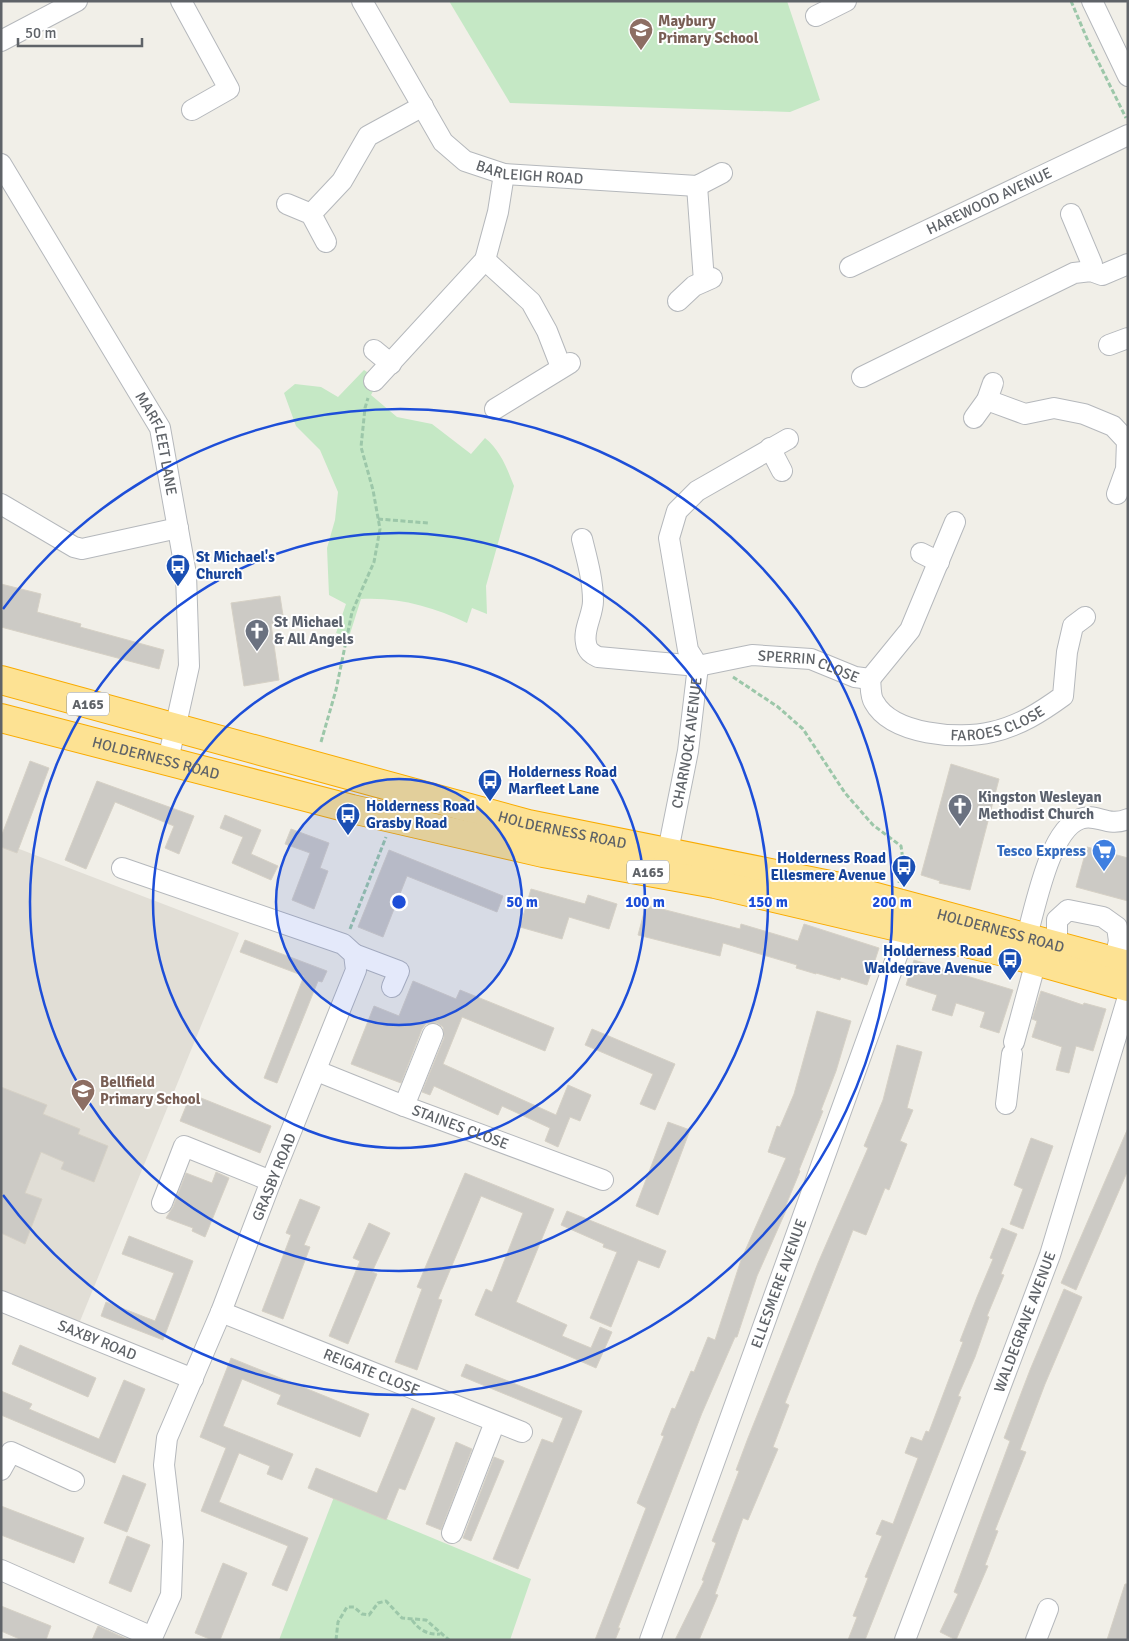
<svg xmlns="http://www.w3.org/2000/svg" width="1129" height="1641" viewBox="0 0 1129 1641" font-family="Signika,sans-serif">
<rect width="100%" height="100%" fill="#f1efe8"/>
<polygon fill="#e1ded6" points="1,842 239,933 78,1326 1,1292"/>
<g fill="#c5e8c5">
<polygon points="449,1 787,1 820,100 790,112 510,103"/>
<path d="M364 370 379 380 371 395 397 417 432 424 471 454 485 438C500 450 507 468 514 486L486 586 487 614 472 608 467 623C434 607 399 597 361 599L349 637 336 633 346 604 329 595 327 548 335 520 338 492 320 450 296 426 284 393 295 384 321 387 338 397Z"/>
<polygon points="334,1497 531,1579 510,1640 279,1640"/>
</g>
<g fill="#cccac5" stroke="#d6d1c6">
<polygon points="1,584 41,594 37,612 81,624 80,627 164,650 159,669 1,627"/>
<polygon points="280,596 284,622 271,624 279,680 244,686 231,603"/>
<polygon points="30,761 49,768 17,853 1,847 1,837"/>
<polygon points="951,764 999,779 970,890 939,883 940,881 921,875"/>
<polygon points="97,781 194,816 179,854 165,848 174,826 115,802 86,869 65,860"/>
<polygon points="225,815 261,830 251,854 278,866 271,880 232,863 243,837 220,828"/>
<polygon points="291,829 329,843 320,868 328,871 314,909 292,900 310,853 285,844"/>
<polygon points="1087,847 1128,858 1128,901 1076,887"/>
<polygon points="389,850 503,896 497,912 407,876 383,937 358,927"/>
<polygon points="531,889 585,904 588,895 617,904 609,929 569,917 562,939 520,927"/>
<polygon points="646,905 740,929 741,924 798,941 804,924 879,948 867,985 841,977 840,980 816,973 816,974 796,968 797,965 723,943 720,956 638,935"/>
<polygon points="245,940 327,971 322,982 318,981 277,1083 264,1078 304,976 240,952"/>
<polygon points="914,960 1013,990 999,1033 980,1027 985,1012 956,1003 952,1016 932,1010 937,995 906,985"/>
<polygon points="413,981 456,999 460,990 554,1028 545,1051 462,1017 443,1064 556,1115 568,1085 591,1095 580,1121 570,1117 558,1147 545,1141 550,1128 502,1106 498,1115 434,1086 430,1095 422,1092 444,1038 443,1027 437,1023 426,1024 422,1029 401,1083 351,1064 374,1006 399,1016"/>
<polygon points="1041,991 1083,1005 1084,1003 1106,1009 1093,1051 1076,1046 1069,1073 1056,1070 1062,1047 1032,1037 1037,1021 1032,1019"/>
<polygon points="817,1011 851,1021 836,1071 821,1110 823,1111 799,1170 800,1171 786,1205 788,1206 757,1276 737,1337 735,1337 702,1413 618,1628 620,1628 615,1640 595,1640 646,1508 637,1503 664,1436 661,1435 672,1408 675,1409 691,1371 694,1372 708,1337 715,1340 741,1260 786,1158 768,1152 777,1126 780,1127 794,1094"/>
<polygon points="592,1029 675,1064 655,1110 640,1104 653,1074 585,1045"/>
<polygon points="897,1045 922,1052 907,1108 913,1110 900,1141 907,1144 889,1190 885,1188 866,1235 853,1230 785,1403 789,1405 773,1447 778,1449 748,1520 743,1518 715,1594 718,1595 699,1640 675,1640 704,1581 702,1580 716,1543 712,1541 739,1471 736,1470 748,1438 818,1263 868,1148 864,1146 883,1100"/>
<polygon points="1,1087 47,1105 43,1114 80,1129 78,1134 108,1146 94,1182 61,1169 64,1162 41,1152 25,1193 42,1199 25,1244 1,1233"/>
<polygon points="191,1094 271,1126 260,1153 180,1121"/>
<polygon points="668,1122 690,1130 658,1215 636,1206"/>
<polygon points="1128,1128 1128,1170 1076,1290 1061,1283"/>
<polygon points="1031,1138 1053,1146 1023,1229 1010,1224 1023,1189 1014,1185"/>
<polygon points="216,1172 229,1178 205,1237 192,1231 193,1228 166,1218 173,1207 186,1173 212,1183"/>
<polygon points="465,1173 554,1209 516,1302 567,1325 562,1336 591,1348 600,1327 612,1332 596,1368 475,1315 486,1289 492,1292 523,1213 481,1196 438,1299 442,1300 417,1370 395,1362 422,1289 417,1287"/>
<polygon points="300,1199 320,1207 304,1245 310,1247 283,1319 262,1311 291,1235 286,1233"/>
<polygon points="567,1211 666,1251 659,1268 638,1260 611,1327 590,1318 617,1252 603,1247 604,1244 561,1225"/>
<polygon points="369,1223 390,1233 372,1272 377,1274 348,1344 329,1336 360,1261 353,1258"/>
<polygon points="1002,1228 1017,1234 1001,1274 1004,1275 987,1316 989,1317 975,1357 958,1396 961,1397 865,1640 848,1640 857,1617 853,1616 868,1578 865,1577 882,1536 876,1534 882,1520 893,1524 918,1458 905,1453 911,1437 922,1441 926,1431 929,1432 963,1342 960,1341 977,1297 993,1259 990,1258"/>
<polygon points="129,1236 193,1261 163,1340 101,1316 106,1302 155,1321 174,1273 122,1254"/>
<polygon points="1064,1289 1082,1297 1045,1384 1020,1450 1026,1452 995,1530 998,1531 985,1565 988,1566 956,1640 940,1632 958,1594 954,1592 1010,1441 1004,1438 1030,1370"/>
<polygon points="20,1345 96,1378 88,1397 12,1364"/>
<polygon points="231,1358 369,1414 360,1437 277,1404 281,1395 242,1379 223,1426 293,1454 282,1480 267,1474 270,1466 239,1453 219,1502 308,1538 287,1591 272,1585 288,1546 201,1511 226,1448 200,1437"/>
<polygon points="466,1364 582,1411 518,1569 493,1559 542,1439 553,1443 563,1418 461,1376"/>
<polygon points="124,1380 145,1389 115,1463 1,1415 1,1391 32,1404 29,1409 99,1439"/>
<polygon points="412,1408 435,1418 405,1490 399,1488 386,1520 308,1488 316,1468 377,1493"/>
<polygon points="456,1442 472,1449 441,1530 426,1524"/>
<polygon points="494,1457 504,1461 471,1541 463,1538"/>
<polygon points="123,1475 146,1484 127,1532 104,1523"/>
<polygon points="1,1506 84,1538 74,1563 1,1535"/>
<polygon points="127,1536 150,1545 131,1592 109,1583"/>
<polygon points="223,1563 247,1573 220,1640 212,1640 195,1633"/>
<polygon points="1125,1584 1128,1584 1128,1640 1107,1640"/>
<polygon points="1,1606 51,1626 46,1640 22,1640 1,1631"/>
<polygon points="98,1626 129,1640 92,1640"/>
</g>
<g fill="none" stroke-linecap="round" stroke-linejoin="round">
<defs>
<g id="minor">
<polyline points="181,1 229,89 192,110"/>
<path id="s1" d="M362 1 443 142 465 161 504 174 697 186 722 173"/>
<polyline points="1092,1 1128,76"/>
<polyline points="816,16 846,1"/>
<polyline points="1,41 77,1"/>
<path id="s2" d="M1 164 160 428 186 574 189 666 168 760"/>
<polyline points="697,186 704,281"/>
<polyline points="287,204 311,214 326,242"/>
<polyline points="311,214 342,181 368,136 423,106"/>
<polyline points="1071,214 1092,264 1091,271"/>
<polyline points="485,260 531,302 547,331 561,367"/>
<path id="s3" d="M850 267 1128 135"/>
<polyline points="678,301 694,286 712,278"/>
<polyline points="1109,345 1128,338"/>
<polyline points="374,350 391,364"/>
<polyline points="862,377 1074,273 1091,271 1102,275 1128,264"/>
<polyline points="374,381 485,260 498,212 504,174"/>
<polyline points="987,400 1025,414 1054,408 1084,414 1113,426 1127,441 1126,469 1117,494"/>
<polyline points="495,409 570,363"/>
<polyline points="974,418 987,400 993,383"/>
<polyline points="770,448 782,471"/>
<polyline points="1,504 74,547 82,549 178,528"/>
<path id="s4" d="M582 539C587 559 593 580 593 601 593 615 583 629 586 643 587 651 592 654 598 657L698 666 752 655 811 659 855 677 870 679 910 630 955 522"/>
<polyline points="921,553 939,562"/>
<path id="s5" d="M870 679C871 686 870 696 874 702 892 735 959 740 992 732 1019 726 1041 712 1063 696L1067 652 1073 626 1085 617"/>
<path id="s6" d="M668 851 688 751 698 666 688 650 669 538 677 511 697 491 788 439"/>
<polyline points="122,868 343,944 354,954 356,970 271,1181 221,1312 167,1438 164,1465 173,1541 171,1595 151,1640"/>
<path d="M1026 939C1035 910 1049 830 1080 819 1096 812 1107 828 1128 819"/>
<polyline points="1057,947 1057,920 1068,910 1103,917 1117,927 1119,941 1114,962"/>
<polyline points="354,954 399,971 392,987"/>
<polyline points="1014,1042 1036,961"/>
<path id="s7" d="M317 1071 404 1106 603 1180"/>
<polyline points="1006,1104 1012,1054"/>
<polyline points="404,1106 433,1034"/>
<polyline points="162,1203 184,1146 271,1181"/>
<path id="s8" d="M1 1301 193 1379"/>
<path id="s9" d="M221 1312 522 1432"/>
<polyline points="1,1470 11,1452 74,1481"/>
<polyline points="452,1533 495,1422"/>
<polyline points="1,1570 152,1637"/>
<path id="s10" d="M650 1640 911 917"/>
<path id="s11" d="M905 1640 1050 1255 1128 997"/>
<polyline points="1036,1640 1048,1609"/>
</g>
<g id="highway">
<path id="s12" d="M1 680 528 824 835 886 1128 965"/>
<path id="s13" d="M1 718 352 809 543 853 715 884 1004 952 1128 987"/>
</g>
</defs>
<use href="#minor" stroke="#b5b8bc" stroke-width="22"/>
<use href="#highway" stroke="#f9ab00" stroke-width="30"/>
<g stroke="#9cc7a9" stroke-width="3" stroke-dasharray="5 2.5" stroke-linecap="butt">
<polyline points="1071,1 1088,41 1126,118"/>
<polyline points="378,519 428,523"/>
<polyline points="733,677 778,707 803,729 845,793 873,825 901,846 903,860 899,883"/>
<polyline points="321,742 336,690 352,612 374,562 380,529 373,490 361,447 365,408 368,398"/>
<polyline points="350,929 386,837"/>
<path d="M412 1620C419 1630 428 1635 440 1634"/>
<polyline points="336,1640 338,1622 347,1607 354,1607 362,1614 369,1615 378,1603 386,1601 402,1618 426,1620 449,1640"/>
</g>
<use href="#minor" stroke="#fff" stroke-width="20"/>
<use href="#highway" stroke="#fde293" stroke-width="28"/>
</g>
<circle cx="399" cy="902" r="123" fill="#1d4ed8" fill-opacity=".12"/>
<g fill="none" stroke="#1d4ed8" stroke-width="2.5">
<circle cx="399" cy="902" r="123"/>
<circle cx="399" cy="902" r="246"/>
<circle cx="399" cy="902" r="369"/>
<path d="M3 609A493 493 0 1 1 3 1195"/>
</g>
<defs>
<symbol id="school-pin" viewBox="-11 -11 22 30"><path d="M0 17L-7.5 6A9.5 9.5 0 1 1 7.5 6Z" fill="#8d6e63" stroke="#fff"/><path d="M0-5L7-2L0 1L-7-2ZM-4 1L0 2.5L4 1V4Q0 6-4 4Z" fill="#fff"/></symbol>
<symbol id="bus-pin" viewBox="-11 -11 22 30"><path d="M0 17L-7.5 6A9.5 9.5 0 1 1 7.5 6Z" fill="#1a4fb4" stroke="#fff"/><path d="M-5-6H5V4H4V6H2V4H-2V6H-4V4H-5ZM-3.5-4V0h7V-4ZM-3.5 1.2v1.5H-2V1.2ZM2 1.2v1.5H3.5V1.2Z" fill="#fff"/></symbol>
<symbol id="church-pin" viewBox="-11 -11 22 30"><path d="M0 17L-7.5 6A9.5 9.5 0 1 1 7.5 6Z" fill="#6b7280" stroke="#fff"/><path d="M-1.2-6h2.4v3.5h3.3v2.4h-3.3V6h-2.4V-.1h-3.3v-2.4h3.3Z" fill="#fff"/></symbol>
<symbol id="supermarket-pin" viewBox="-11 -11 22 30"><path d="M0 17L-7.5 6A9.5 9.5 0 1 1 7.5 6Z" fill="#3f7fe0" stroke="#fff"/><path d="M-6-5.5h2.5l.6 2H6L4.5 2H-2.5L-4.4-4H-6ZM-1.5 3.2a1.3 1.3 0 1 0 .1 0ZM3 3.2a1.3 1.3 0 1 0 .1 0Z" fill="#fff"/></symbol>
</defs>
<g fill-rule="evenodd">
<use href="#school-pin" x="627" y="16" width="28" height="38"/>
<use href="#bus-pin" x="164" y="552" width="28" height="38"/>
<use href="#church-pin" x="243" y="617" width="28" height="38"/>
<use href="#bus-pin" x="476" y="767" width="28" height="38"/>
<use href="#church-pin" x="946" y="792" width="28" height="38"/>
<use href="#bus-pin" x="334" y="801" width="28" height="38"/>
<use href="#supermarket-pin" x="1090" y="837" width="28" height="38"/>
<use href="#bus-pin" x="890" y="853" width="28" height="38"/>
<use href="#bus-pin" x="996" y="946" width="28" height="38"/>
<use href="#school-pin" x="69" y="1077" width="28" height="38"/>
</g>
<g text-anchor="middle" dominant-baseline="central" stroke-width="4" stroke-linejoin="round" paint-order="stroke">
<g fill="#fff" stroke="#8f9295" stroke-width="1">
<rect x="67" y="692.5" width="42" height="23" rx="4"/>
<rect x="627" y="860.5" width="42" height="23" rx="4"/>
</g>
<g font-size="14" font-weight="bold" fill="#5f6368">
<text x="88" y="704">A165</text>
<text x="648" y="872">A165</text>
</g>
<g font-size="15" font-weight="bold" fill="#785e54" stroke="#fff" text-anchor="start">
<text x="658" y="21">Maybury<tspan x="658" dy="17">Primary School</tspan></text>
<text x="100" y="1082">Bellfield<tspan x="100" dy="17">Primary School</tspan></text>
</g>
<g font-size="15" fill="#5f6368" stroke="#fff">
<text stroke="none"><textPath href="#s1" startOffset="258">BARLEIGH ROAD</textPath></text>
<text stroke="none"><textPath href="#s3" startOffset="154">HAREWOOD AVENUE</textPath></text>
<text stroke="none"><textPath href="#s2" startOffset="322">MARFLEET LANE</textPath></text>
<text stroke="none"><textPath href="#s4" startOffset="339">SPERRIN CLOSE</textPath></text>
<text stroke="none"><textPath href="#s5" startOffset="159">FAROES CLOSE</textPath></text>
<text stroke="none"><textPath href="#s6" startOffset="110">CHARNOCK AVENUE</textPath></text>
<text stroke="none"><textPath href="#s13" startOffset="160">HOLDERNESS ROAD</textPath></text>
<text stroke="none"><textPath href="#s12" startOffset="581">HOLDERNESS ROAD</textPath></text>
<text stroke="none"><textPath href="#s12" startOffset="1031">HOLDERNESS ROAD</textPath></text>
<text stroke="none"><textPath href="#s7" startOffset="154">STAINES CLOSE</textPath></text>
<text transform="translate(274 1177) rotate(-68)">GRASBY ROAD</text>
<text stroke="none"><textPath href="#s10" startOffset="379">ELLESMERE AVENUE</textPath></text>
<text stroke="none"><textPath href="#s11" startOffset="340">WALDEGRAVE AVENUE</textPath></text>
<text stroke="none"><textPath href="#s8" startOffset="104">SAXBY ROAD</textPath></text>
<text stroke="none"><textPath href="#s9" startOffset="162">REIGATE CLOSE</textPath></text>
</g>
<g font-size="15" font-weight="bold" fill="#164399" stroke="#fff" text-anchor="start">
<text x="196" y="557">St Michael's<tspan x="196" dy="17">Church</tspan></text>
<text x="508" y="772">Holderness Road<tspan x="508" dy="17">Marfleet Lane</tspan></text>
<text x="366" y="806">Holderness Road<tspan x="366" dy="17">Grasby Road</tspan></text>
<text x="886" y="858" text-anchor="end">Holderness Road<tspan x="886" dy="17">Ellesmere Avenue</tspan></text>
<text x="992" y="951" text-anchor="end">Holderness Road<tspan x="992" dy="17">Waldegrave Avenue</tspan></text>
</g>
<g font-size="15" font-weight="bold" fill="#5b616d" stroke="#fff" text-anchor="start">
<text x="274" y="622">St Michael<tspan x="274" dy="17">&amp; All Angels</tspan></text>
<text x="978" y="797">Kingston Wesleyan<tspan x="978" dy="17">Methodist Church</tspan></text>
</g>
<g font-size="15" font-weight="bold" fill="#366cbe" stroke="#fff" text-anchor="end">
<text x="1086" y="851">Tesco Express</text>
</g>
</g>
<circle cx="399" cy="902" r="8" fill="#1d4ed8" stroke="#fff" stroke-width="2.5"/>
<g font-size="15" text-anchor="middle" font-weight="bold" fill="#1d4ed8" stroke="#fff" stroke-width="4" stroke-linejoin="round" paint-order="stroke">
<text x="522" y="907">50 m</text>
<text x="645" y="907">100 m</text>
<text x="768" y="907">150 m</text>
<text x="892" y="907">200 m</text>
</g>
<rect width="1129" height="1641" fill="none" stroke="#5f6368" stroke-width="5"/>
<path d="M18 38v8h124v-8" fill="none" stroke="#5f6368" stroke-width="2.5"/>
<text x="25" y="38" font-size="15" fill="#5f6368" stroke="#ffffff" stroke-width="4" paint-order="stroke">50 m</text>
</svg>
